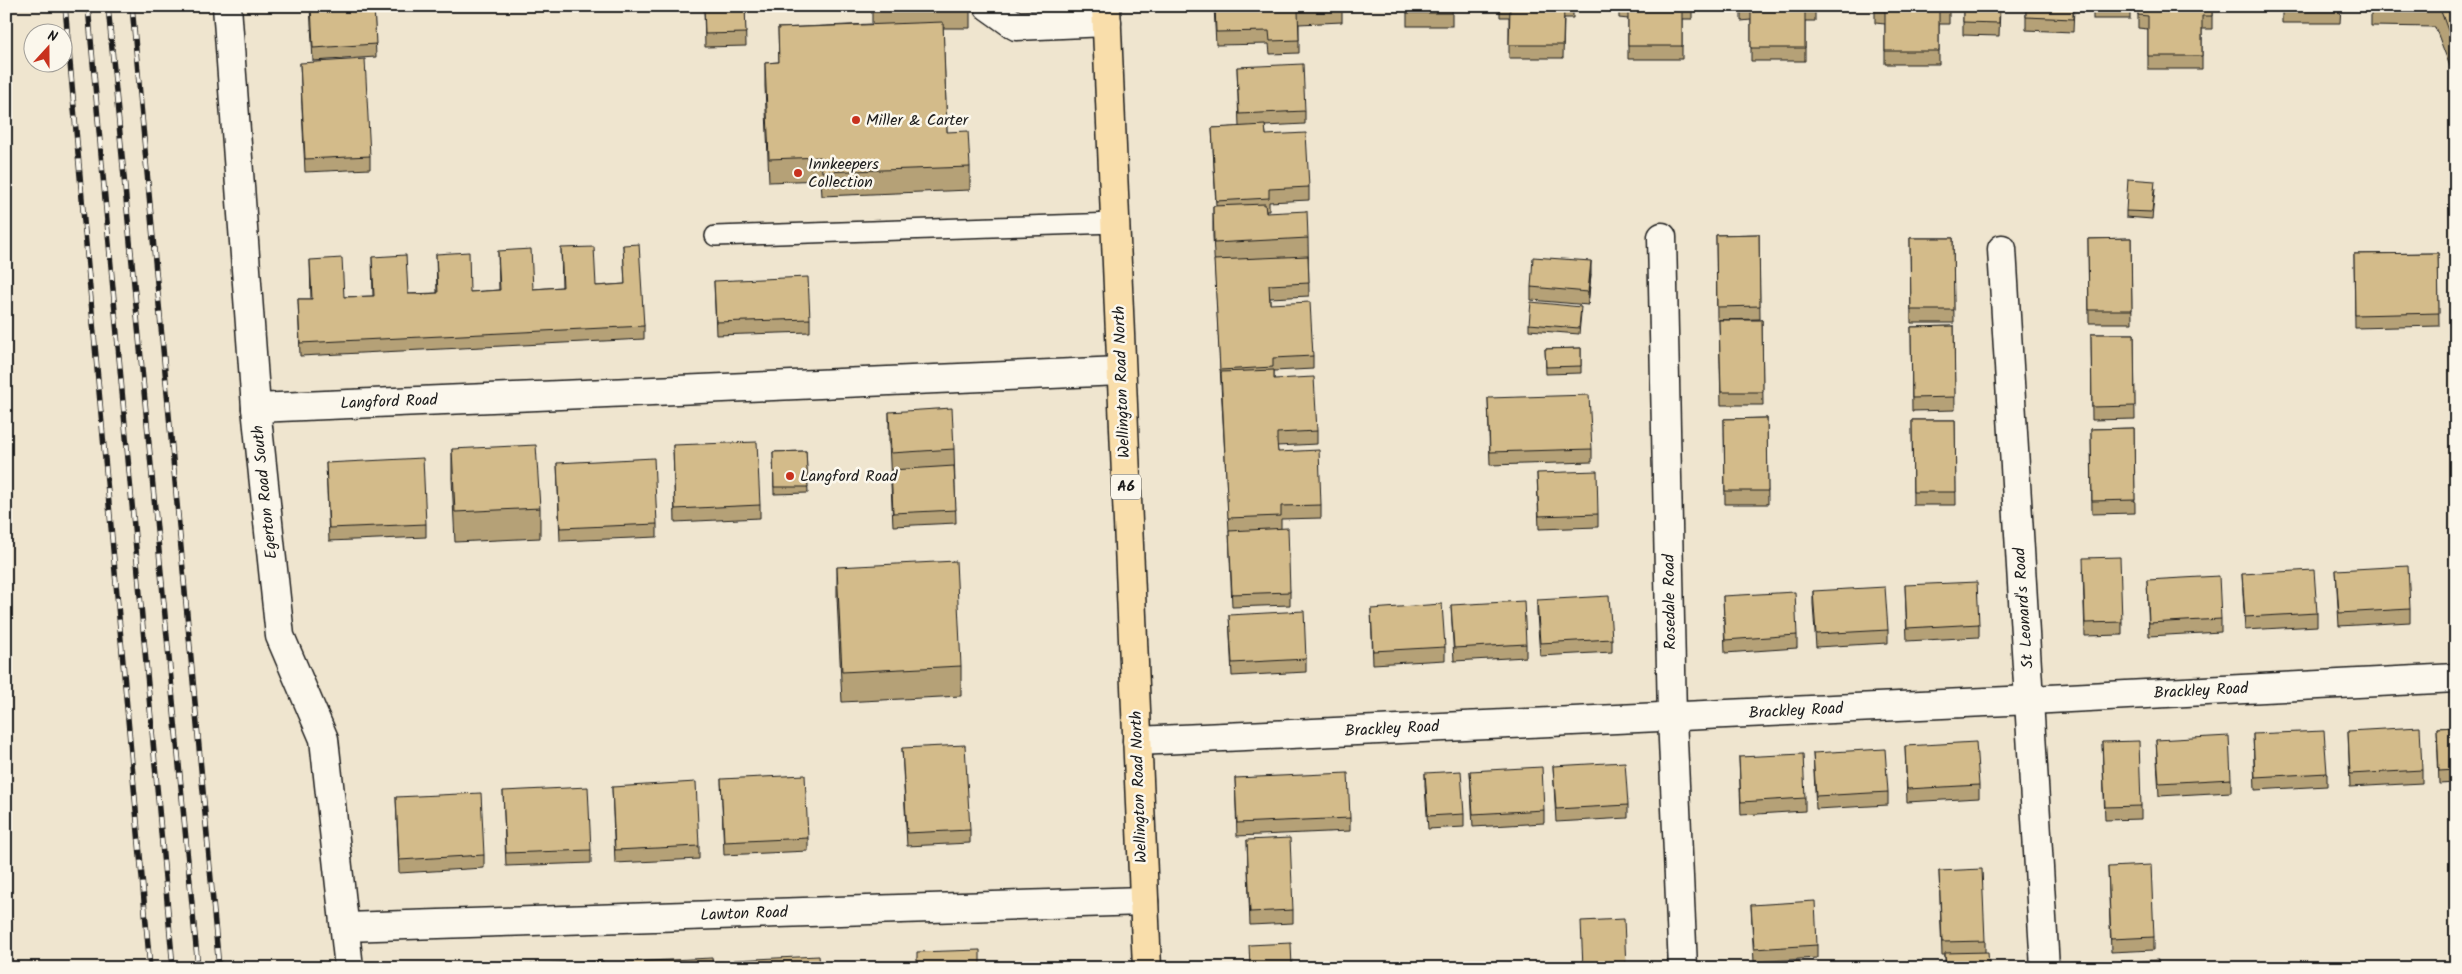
<svg xmlns="http://www.w3.org/2000/svg" width="2462" height="974" viewBox="0 0 2462 974" font-family="Kalam,sans-serif">
<rect width="100%" height="100%" fill="#efe5cf"/>
<filter id="ink" filterUnits="userSpaceOnUse"><feTurbulence type="fractalNoise" baseFrequency=".02" numOctaves="2"/><feDisplacementMap in="SourceGraphic" scale="10" xChannelSelector="R" yChannelSelector="G"/><feConvolveMatrix kernelMatrix="1 2 1 2 8 2 1 2 1" color-interpolation-filters="sRGB"/></filter>
<g filter="url(#ink)">
<g fill="none" stroke-linecap="round" stroke-linejoin="round">
<defs>
<polyline id="service" points="715,236 1115,223"/>
<g id="minor">
<polyline points="227,6 256,408 280,636 324,739 349,968"/>
<polyline points="988,6 1016,26 1107,22"/>
<polyline points="1662,237 1672,717 1683,968"/>
<polyline points="2002,249 2045,968"/>
<polyline points="256,408 1121,371"/>
<polyline points="1137,741 2030,700 2456,678"/>
<polyline points="345,927 1144,901"/>
</g>
<polyline id="trunk" points="1106,6 1147,968"/>
</defs>
<use href="#service" stroke="#1c1c1c" stroke-width="22"/>
<use href="#minor" stroke="#1c1c1c" stroke-width="31"/>
<use href="#trunk" stroke="#1c1c1c" stroke-width="31"/>
<use href="#service" stroke="#fbf7ec" stroke-width="19"/>
<use href="#minor" stroke="#fbf7ec" stroke-width="28"/>
<use href="#trunk" stroke="#f9deab" stroke-width="28"/>
<defs>
<g id="rail">
<polyline points="65,6 150,968"/>
<polyline points="88,6 173,968"/>
<polyline points="108,6 198,968"/>
<polyline points="132,6 219,968"/>
</g>
</defs>
<use href="#rail" stroke="#1c1c1c" stroke-width="5.5"/>
<use href="#rail" stroke="#fbf7ec" stroke-width="4" stroke-dasharray="11" stroke-linecap="butt"/>
</g>
<g fill="#b5a177" stroke="#1c1c1c">
<polygon points="310,6 374,6 376,57 313,61"/>
<polygon points="685,6 745,6 746,46 705,47 704,8 685,9"/>
<polygon points="872,6 970,6 970,28 943,28 947,132 970,167 970,190 822,196 821,180 769,182 765,86 765,63 779,62 778,28 872,24"/>
<polygon points="1214,6 1342,6 1342,22 1299,24 1299,53 1270,54 1269,44 1216,45"/>
<rect x="1407" y="6" width="45" height="20"/>
<polygon points="1500,6 1573,6 1573,18 1564,18 1563,58 1509,58 1509,17 1500,17"/>
<polygon points="1619,6 1692,6 1692,19 1682,19 1682,59 1628,59 1628,19 1619,18"/>
<polygon points="1741,6 1815,6 1815,21 1805,21 1805,61 1751,61 1751,20 1741,21"/>
<polygon points="1875,6 1949,6 1949,24 1939,24 1939,64 1885,64 1885,24 1875,23"/>
<polygon points="1963,6 2000,6 1999,36 1963,35"/>
<polygon points="2026,6 2074,6 2073,32 2026,30"/>
<rect x="2093" y="6" width="37" height="13"/>
<polygon points="2138,6 2212,6 2212,29 2202,29 2202,69 2148,69 2148,29 2138,28"/>
<polygon points="2282,6 2341,6 2340,23 2282,23"/>
<polygon points="2371,6 2456,6 2456,82 2435,27 2371,26"/>
<polygon points="300,63 370,156 370,169 305,172"/>
<polygon points="1237,67 1305,111 1305,124 1265,126 1266,135 1309,187 1309,200 1269,202 1269,211 1266,211 1266,213 1308,238 1309,296 1270,298 1270,304 1313,356 1313,369 1274,371 1274,379 1317,431 1317,444 1277,446 1278,452 1321,505 1321,518 1281,519 1281,528 1290,592 1290,605 1232,607 1229,531 1213,236 1213,206 1216,206 1212,128 1239,127"/>
<polygon points="2155,188 2152,219 2126,217 2126,211"/>
<polygon points="1759,234 1760,319 1717,320 1716,235"/>
<polygon points="1910,238 1953,238 1954,323 1911,323"/>
<polygon points="2131,238 2132,323 2089,323 2088,239"/>
<polygon points="623,245 644,326 644,339 300,356 298,299 311,299 310,260 344,297 373,296 372,257 408,294 437,293 436,254 470,292 499,290 498,251 533,289 562,287 561,248 596,286 625,284"/>
<polygon points="2438,253 2439,326 2355,328 2354,254"/>
<polygon points="1591,274 1588,305 1531,300 1531,287"/>
<polygon points="714,281 810,319 810,332 716,335"/>
<polygon points="1581,313 1579,334 1529,330 1529,324"/>
<polygon points="1719,320 1762,320 1763,405 1721,405"/>
<polygon points="1954,326 1955,410 1912,411 1911,327"/>
<polygon points="2091,334 2134,334 2135,419 2092,420"/>
<polygon points="1581,348 1581,373 1546,374 1545,349"/>
<polygon points="1488,398 1592,449 1592,462 1490,465"/>
<polygon points="889,412 954,449 956,523 893,526 889,442"/>
<polygon points="1767,418 1768,504 1725,504 1724,419"/>
<polygon points="1912,420 1955,420 1956,505 1913,505"/>
<polygon points="2134,428 2135,513 2092,514 2091,429"/>
<polygon points="673,445 760,505 760,518 675,522"/>
<polygon points="452,449 540,508 540,538 455,542 452,479"/>
<polygon points="806,451 808,493 774,494 773,452"/>
<polygon points="326,463 426,524 426,537 329,541"/>
<polygon points="557,463 657,524 657,537 560,541"/>
<polygon points="1537,473 1598,514 1598,527 1539,529"/>
<polygon points="837,567 961,666 961,696 842,702 837,597"/>
<polygon points="2336,570 2410,609 2410,622 2339,626"/>
<polygon points="2083,571 2122,622 2122,635 2085,636"/>
<polygon points="2242,574 2317,613 2317,626 2245,630"/>
<polygon points="2147,580 2221,619 2221,632 2149,636"/>
<polygon points="1905,585 1979,624 1979,637 1907,641"/>
<polygon points="1813,591 1888,630 1888,643 1816,647 1813,604"/>
<polygon points="1723,596 1797,635 1797,648 1725,653"/>
<polygon points="1537,600 1612,639 1612,652 1540,656 1537,613"/>
<polygon points="1451,605 1526,644 1526,657 1454,661"/>
<polygon points="1371,609 1445,647 1445,660 1373,664"/>
<polygon points="1229,615 1306,659 1306,672 1232,676"/>
<polygon points="2456,727 2456,783 2439,784 2437,728"/>
<polygon points="2348,731 2422,770 2422,783 2350,787"/>
<polygon points="2253,734 2327,773 2327,786 2255,790"/>
<polygon points="2156,740 2231,779 2231,792 2159,796"/>
<polygon points="2102,742 2141,806 2141,819 2105,820"/>
<polygon points="1905,746 1979,785 1979,798 1907,802"/>
<polygon points="902,748 970,830 970,843 907,846"/>
<polygon points="1813,753 1888,792 1888,805 1816,809"/>
<polygon points="1739,757 1805,798 1805,811 1741,815"/>
<polygon points="1553,766 1628,805 1628,818 1556,822"/>
<polygon points="1470,771 1544,810 1544,823 1473,827"/>
<polygon points="1425,773 1464,814 1464,827 1428,829 1425,786"/>
<polygon points="1235,778 1350,818 1350,831 1237,836"/>
<polygon points="721,779 808,838 808,851 724,855"/>
<polygon points="612,787 699,846 699,859 615,863"/>
<polygon points="503,791 591,850 591,863 506,866"/>
<polygon points="396,797 484,855 484,868 399,873"/>
<polygon points="1247,840 1293,910 1293,923 1250,925"/>
<polygon points="2108,867 2154,937 2154,950 2111,952"/>
<polygon points="1939,871 1985,941 1985,952 1989,968 1945,968 1945,955 1942,955"/>
<polygon points="1751,905 1817,945 1817,958 1754,962"/>
</g>
<polygon fill="#948361" stroke="#1c1c1c" points="1591,261 1591,274 1588,305 1588,292"/>
<g fill="#d3bb8a" stroke="#1c1c1c">
<polygon points="311,6 374,6 376,44 313,48"/>
<polygon points="704,6 745,6 746,33 705,34"/>
<polygon points="1215,6 1342,6 1342,9 1298,11 1299,40 1270,41 1269,31 1216,32"/>
<rect x="1407" y="6" width="45" height="7"/>
<polygon points="1510,6 1564,6 1563,45 1509,45"/>
<rect x="1628" y="6" width="54" height="40"/>
<polygon points="1741,6 1815,6 1815,8 1805,8 1805,48 1751,48 1751,7 1741,8"/>
<polygon points="1875,6 1949,6 1949,11 1939,11 1939,51 1885,51 1885,11 1875,10"/>
<polygon points="1963,6 1999,6 1999,23 1963,22"/>
<polygon points="2026,6 2073,6 2073,19 2026,17"/>
<rect x="2093" y="6" width="37" height="6"/>
<polygon points="2138,6 2212,6 2212,16 2202,16 2202,56 2148,56 2148,16 2138,15"/>
<rect x="2282" y="6" width="58" height="4"/>
<polygon points="2439,6 2456,6 2456,52"/>
<polygon points="943,22 947,132 968,131 970,167 822,172 821,157 769,159 765,63 779,62 778,28"/>
<polygon points="365,59 370,156 305,159 300,63"/>
<polygon points="1303,64 1305,111 1239,114 1237,67"/>
<polygon points="1265,125 1266,135 1306,133 1309,187 1269,189 1269,198 1216,201 1212,128"/>
<polygon points="2128,179 2155,181 2152,212 2126,211"/>
<polygon points="1265,204 1266,213 1307,211 1308,238 1214,243 1213,206"/>
<polygon points="1759,234 1760,306 1717,307 1716,235"/>
<polygon points="1910,238 1953,238 1954,310 1911,310"/>
<polygon points="2131,238 2132,310 2089,310 2088,239"/>
<polygon points="639,244 644,326 300,343 298,299 312,299 310,260 342,258 344,297 374,296 372,257 406,255 408,294 423,294 438,293 436,254 469,252 470,292 500,290 498,251 531,249 533,289 563,287 561,248 594,247 596,286 625,284 623,245"/>
<polygon points="2438,253 2439,313 2355,315 2354,254"/>
<polygon points="1308,256 1309,283 1269,285 1270,304 1310,302 1313,356 1273,358 1273,367 1220,370 1214,260"/>
<polygon points="1533,257 1591,261 1588,292 1531,287"/>
<polygon points="808,277 810,319 716,322 714,281"/>
<polygon points="1531,302 1581,307 1579,328 1529,324"/>
<polygon points="1719,320 1762,320 1763,392 1721,392"/>
<polygon points="1954,326 1955,397 1912,398 1911,327"/>
<polygon points="2091,334 2134,334 2135,406 2092,407"/>
<polygon points="1581,348 1581,366 1546,367 1545,349"/>
<polygon points="1274,370 1274,379 1314,377 1317,431 1277,433 1277,442 1278,452 1319,450 1321,505 1281,506 1281,516 1228,518 1221,372"/>
<polygon points="1589,395 1592,449 1490,452 1488,398"/>
<polygon points="952,408 954,449 891,453 889,412"/>
<polygon points="1767,418 1768,491 1725,491 1724,419"/>
<polygon points="1912,420 1955,420 1956,492 1913,492"/>
<polygon points="2134,428 2135,500 2092,501 2091,429"/>
<polygon points="757,442 760,505 675,509 673,445"/>
<polygon points="536,445 540,508 455,512 452,449"/>
<polygon points="806,451 808,487 774,487 773,452"/>
<polygon points="423,458 426,524 329,528 326,463"/>
<polygon points="654,458 657,524 560,528 557,463"/>
<polygon points="954,466 956,510 893,513 891,470"/>
<polygon points="1597,471 1598,514 1539,516 1537,473"/>
<polygon points="1288,528 1290,592 1232,594 1229,531"/>
<polygon points="2120,557 2122,622 2085,623 2083,558"/>
<polygon points="956,561 961,666 842,672 837,567"/>
<polygon points="2408,566 2410,609 2339,613 2336,570"/>
<polygon points="2314,570 2317,613 2245,617 2242,574"/>
<polygon points="2219,576 2221,619 2149,623 2147,580"/>
<polygon points="1977,582 1979,624 1907,628 1905,585"/>
<polygon points="1885,587 1888,630 1816,634 1813,591"/>
<polygon points="1795,592 1797,635 1725,640 1723,596"/>
<polygon points="1609,596 1612,639 1540,643 1537,600"/>
<polygon points="1524,601 1526,644 1454,648 1451,605"/>
<polygon points="1442,604 1445,647 1373,651 1371,609"/>
<polygon points="1304,611 1306,659 1232,663 1229,615"/>
<polygon points="2420,727 2422,770 2350,774 2348,731"/>
<polygon points="2456,727 2456,770 2439,771 2437,728"/>
<polygon points="2324,731 2327,773 2255,777 2253,734"/>
<polygon points="2229,736 2231,779 2159,783 2156,740"/>
<polygon points="2139,741 2141,806 2105,807 2102,742"/>
<polygon points="1976,742 1979,785 1907,789 1905,746"/>
<polygon points="965,745 970,830 907,833 902,748"/>
<polygon points="1885,749 1888,792 1816,796 1813,753"/>
<polygon points="1803,754 1805,798 1741,802 1739,757"/>
<polygon points="1625,762 1628,805 1556,809 1553,766"/>
<polygon points="1542,767 1544,810 1473,814 1470,771"/>
<polygon points="1461,771 1464,814 1428,816 1425,773"/>
<polygon points="1348,773 1350,818 1237,823 1235,778"/>
<polygon points="805,775 808,838 724,842 721,779"/>
<polygon points="696,782 699,846 615,850 612,787"/>
<polygon points="588,787 591,850 506,853 503,791"/>
<polygon points="481,793 484,855 399,860 396,797"/>
<polygon points="1290,838 1293,910 1250,912 1247,840"/>
<polygon points="2151,865 2154,937 2111,939 2108,867"/>
<polygon points="1982,869 1985,941 1942,942 1939,871"/>
<polygon points="1815,901 1817,945 1754,949 1751,905"/>
<polygon points="1624,919 1626,968 1583,968 1581,921"/>
<polygon points="1291,943 1292,968 1250,968 1249,945"/>
<polygon points="980,950 980,968 917,968 917,952"/>
<polygon points="1988,952 1989,968 1946,968 1945,953"/>
<polygon points="819,956 820,968 735,968 734,960"/>
<polygon points="712,958 713,968 628,968 628,962"/>
<polygon points="2158,960 2158,968 2115,968 2115,962"/>
<polygon points="603,961 603,968 518,968 518,965"/>
<polygon points="1800,961 1801,968 1757,968 1757,964"/>
<polygon points="496,965 497,968 451,968"/>
</g>
</g>
<g fill="#c8321e" stroke="#fbf7ec" stroke-width="2">
<circle cx="856" cy="120" r="5"/>
<circle cx="798" cy="173" r="5"/>
<circle cx="790" cy="476" r="5"/>
</g>
<g text-anchor="middle" dominant-baseline="central" stroke-width="5" stroke-linejoin="round" paint-order="stroke">
<rect fill="#fbf7ec" stroke="#5f5e5a" stroke-width="1" x="1111" y="474.5" width="30" height="25" rx="4"/>
<g font-size="15" font-weight="bold" fill="#1c1c1c">
<text x="1126" y="487">A6</text>
</g>
<g font-size="16" fill="#1c1c1c" stroke="#fbf7ec" text-anchor="start">
<text x="866" y="120">Miller &amp; Carter</text>
<text x="808" y="164">Innkeepers<tspan x="808" dy="18">Collection</tspan></text>
<text x="800" y="476">Langford Road</text>
</g>
<g font-size="16" fill="#1c1c1c" stroke="#fbf7ec">
<text transform="translate(1122 382) rotate(-92)">Wellington Road North</text>
<text transform="translate(389 402) rotate(-2)">Langford Road</text>
<text transform="translate(265 492) rotate(-96)">Egerton Road South</text>
<text transform="translate(1670 602) rotate(-91)">Rosedale Road</text>
<text transform="translate(2024 608) rotate(-94)">St Leonard's Road</text>
<text transform="translate(2201 691) rotate(-3)">Brackley Road</text>
<text transform="translate(1796 711) rotate(-3)">Brackley Road</text>
<text transform="translate(1392 729) rotate(-3)">Brackley Road</text>
<text transform="translate(1139 787) rotate(-92)">Wellington Road North</text>
<text transform="translate(744 914) rotate(-2)">Lawton Road</text>
</g>
</g>
<rect width="2462" height="974" fill="none" stroke="#fbf7ec" stroke-width="25"/>
<rect x="12" y="12" width="2437" height="949" fill="none" stroke="#1c1c1c" stroke-width="2" filter="url(#ink)"/>
<g transform="translate(48 48) rotate(21)"><circle r="24" fill="#fbf7ec" stroke="#a29f99"/>
<path d="M0-4L9 19L0 12L-9 19Z" fill="#c8321e"/>
<text y="-8" font-size="14" font-weight="bold" text-anchor="middle" fill="#1c1c1c">N</text>
</g>
</svg>
